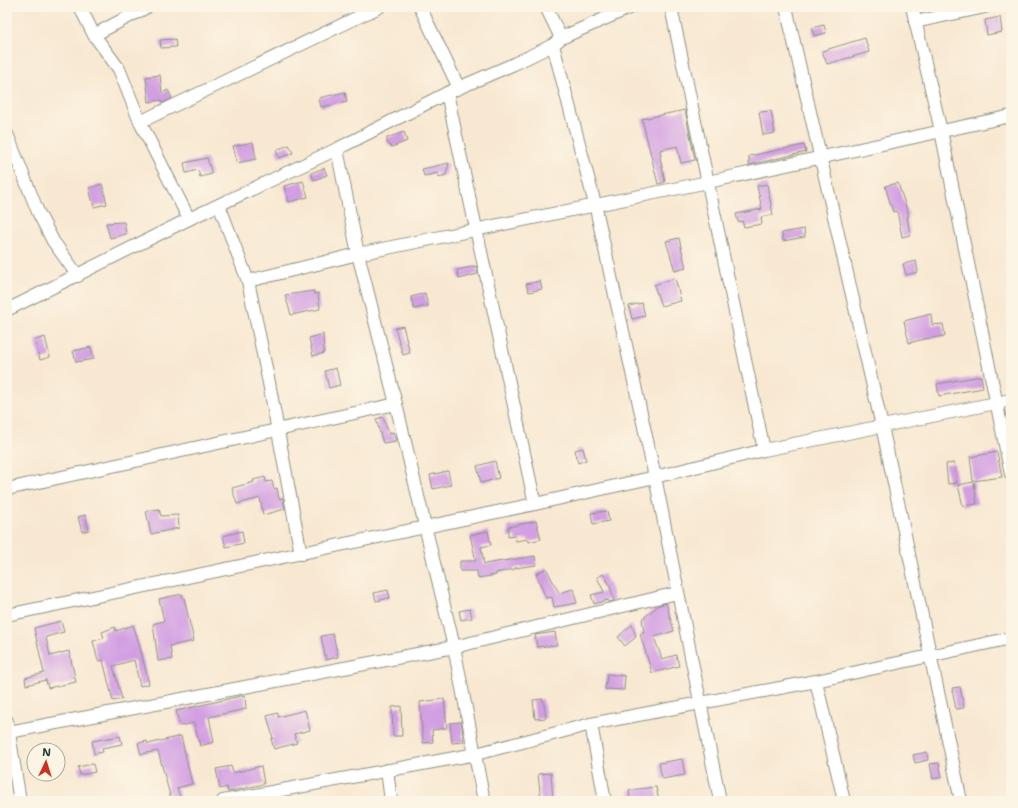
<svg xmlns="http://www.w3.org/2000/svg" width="1018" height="808" viewBox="0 0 1018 808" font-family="'Shantell Sans',sans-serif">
<rect width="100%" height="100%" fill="#fcf5e5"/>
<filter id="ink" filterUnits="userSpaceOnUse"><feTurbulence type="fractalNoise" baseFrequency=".025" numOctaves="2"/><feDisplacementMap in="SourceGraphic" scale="8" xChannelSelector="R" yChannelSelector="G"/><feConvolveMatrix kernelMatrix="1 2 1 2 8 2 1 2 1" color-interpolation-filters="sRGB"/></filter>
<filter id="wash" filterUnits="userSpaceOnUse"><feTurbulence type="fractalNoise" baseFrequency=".012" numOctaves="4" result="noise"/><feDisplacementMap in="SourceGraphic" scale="16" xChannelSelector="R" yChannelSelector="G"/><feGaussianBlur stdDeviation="0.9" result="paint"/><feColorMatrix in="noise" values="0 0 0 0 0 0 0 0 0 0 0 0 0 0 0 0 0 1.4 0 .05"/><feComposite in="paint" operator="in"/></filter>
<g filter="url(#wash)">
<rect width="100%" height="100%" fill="#f8e8d1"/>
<g id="blocks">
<g fill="#d29fe3">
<polygon points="1000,17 1002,32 987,35 985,20"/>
<polygon points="824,25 826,33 814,36 812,28"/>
<polygon points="865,38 869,52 827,64 822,51"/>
<polygon points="175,39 176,47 161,48 160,40"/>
<polygon points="160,75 162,93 168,90 172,98 163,103 161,100 149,102 146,77"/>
<polygon points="345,92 347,102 321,107 319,98"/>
<polygon points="685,110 695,160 681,163 677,146 660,150 661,156 660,157 665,182 658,184 642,119"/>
<polygon points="771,111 775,133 763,135 759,112"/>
<polygon points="404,132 407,141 392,147 387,143 387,138"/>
<polygon points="253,142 256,159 237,163 233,146"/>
<polygon points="289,145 293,153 279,158 276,150"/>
<polygon points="804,145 806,152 749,165 749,156"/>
<polygon points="207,158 212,174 200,177 198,170 186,173 184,163"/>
<polygon points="449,163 446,175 438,177 438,173 424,176 422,169"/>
<polygon points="324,168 327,175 314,180 311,173"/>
<polygon points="303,181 308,197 289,202 284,186"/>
<polygon points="898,183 909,216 907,217 910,235 902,237 897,211 893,212 885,186"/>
<polygon points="102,184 107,204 94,207 89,188"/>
<polygon points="767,184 773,215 761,217 762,224 744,227 742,221 738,222 736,214 762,209 757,186"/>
<polygon points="124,222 126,234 110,238 106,223"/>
<polygon points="804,229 805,237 783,241 782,233"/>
<polygon points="679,238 686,268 675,271 666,241"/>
<polygon points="916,261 918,272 906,275 903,264"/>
<polygon points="476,266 478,274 459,279 457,270"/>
<polygon points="675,278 681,301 661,306 654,285"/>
<polygon points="540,281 542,289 529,292 526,284"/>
<polygon points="314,291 314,294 318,293 320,309 291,315 285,295"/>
<polygon points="425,293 428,306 414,309 411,297"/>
<polygon points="642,303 645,316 632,319 629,306"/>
<polygon points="931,314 932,325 943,324 945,336 924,339 909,343 904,321"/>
<polygon points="403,326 410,353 403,355 395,328"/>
<polygon points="323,334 324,353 313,356 309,338"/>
<polygon points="45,337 50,357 40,360 35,340"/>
<polygon points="91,347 94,359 76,362 73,351"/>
<polygon points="336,368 340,385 329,388 325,371"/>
<polygon points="981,376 983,388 939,396 937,384"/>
<polygon points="383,417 389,434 393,432 396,441 383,443 376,419"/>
<polygon points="583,448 586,460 578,463 575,450"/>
<polygon points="997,452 1002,477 973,481 970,457"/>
<polygon points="495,461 499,478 481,483 477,466"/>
<polygon points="954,463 957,483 948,484 946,464"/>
<polygon points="448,471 451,485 433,489 430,475"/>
<polygon points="265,477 266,482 272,481 274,489 277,488 279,499 283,498 285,509 263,515 260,498 237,504 232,488 254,482 253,480"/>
<polygon points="974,482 977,504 963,506 958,485"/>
<polygon points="159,509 161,516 178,515 179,528 151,534 146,511"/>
<polygon points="607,511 609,521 593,524 591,513"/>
<polygon points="85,515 89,530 82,532 78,517"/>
<polygon points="536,521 541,539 529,542 528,539 516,541 515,536 508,537 508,527"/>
<polygon points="242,531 244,543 226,547 223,536"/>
<polygon points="488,531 491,545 481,547 484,564 535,556 536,565 515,568 515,569 496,573 496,575 478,578 477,571 460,571 460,561 476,561 470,535"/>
<polygon points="546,568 559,593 573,589 577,603 554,607 552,597 546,598 536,574"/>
<polygon points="604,574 610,586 614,601 609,602 608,600 594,604 591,595 604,592 597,577"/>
<polygon points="388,590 390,598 376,601 374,593"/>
<polygon points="182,594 183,598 184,598 194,641 170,646 172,659 158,661 153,624 164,621 159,599"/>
<polygon points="666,603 674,631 654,637 662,659 676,655 679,666 652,673 640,634 644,633 642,619 659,605"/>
<polygon points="470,609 472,618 461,620 459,611"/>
<polygon points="61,621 64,632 46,637 50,656 69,651 76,682 48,688 46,680 26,685 25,678 44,673 34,628"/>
<polygon points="632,624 636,637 625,646 618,637"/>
<polygon points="133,625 139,643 149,684 140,686 134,660 113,666 122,699 113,701 103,660 98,661 93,641 104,638 102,632 115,627 116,631"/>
<polygon points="555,632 557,645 537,647 535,635"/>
<polygon points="333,634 338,657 326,660 321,636"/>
<polygon points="607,674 625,676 624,690 605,689"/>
<polygon points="960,687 964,708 956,709 952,688"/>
<polygon points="245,695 246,709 209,717 214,742 200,746 194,723 180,726 176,711"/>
<polygon points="444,699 447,728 432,730 433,742 423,743 420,702"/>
<polygon points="543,699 546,718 535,719 533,700"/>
<polygon points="401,706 402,736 393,736 392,707"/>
<polygon points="305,710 310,730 294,734 297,743 274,749 271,739 273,738 267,716 278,713 278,717"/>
<polygon points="461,722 464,742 452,743 450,723"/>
<polygon points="120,736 122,744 102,748 103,752 94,754 92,741"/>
<polygon points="181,736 192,784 177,788 180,797 171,799 158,751 141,754 138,743 147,741 148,744"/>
<polygon points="927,752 928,760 915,763 913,755"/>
<polygon points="682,759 685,775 662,779 659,763"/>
<polygon points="939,763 942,777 933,779 930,764"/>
<polygon points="93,764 95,772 80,775 78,767"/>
<polygon points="231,766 233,773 261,766 264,784 228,792 227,787 220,789 216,769"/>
<polygon points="551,773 553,801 541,801 538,774"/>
<polygon points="656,787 659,801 630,801 629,790"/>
</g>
</g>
</g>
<g filter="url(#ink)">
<use href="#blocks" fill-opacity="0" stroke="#8c9282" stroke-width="1"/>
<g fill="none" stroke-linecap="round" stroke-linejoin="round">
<defs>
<g id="minor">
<polyline points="80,7 94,35 119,69 140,122 189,219"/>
<polyline points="420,7 459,88"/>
<polyline points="546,7 561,38"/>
<polyline points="671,7 764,450"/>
<polyline points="786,7 882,426 961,801"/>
<polyline points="912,7 941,131 1011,474"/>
<polyline points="915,22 985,7"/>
<polyline points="94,35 147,7"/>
<polyline points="553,45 595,204 655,477 720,801"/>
<polyline points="447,93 535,504"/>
<polyline points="140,122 379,7"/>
<polyline points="7,134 38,212 53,241 78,276"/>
<polyline points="337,149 358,254 396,404 454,647 484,801"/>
<polyline points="219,205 248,281 358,254 708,182 1011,116"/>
<polyline points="248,281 269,383 301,554"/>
<polyline points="7,310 189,219 337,149 447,93 514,64 553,45 561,38 631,7"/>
<polyline points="7,489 396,404"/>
<polyline points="7,615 535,504 655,477 764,450 1011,400"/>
<polyline points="816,681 844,801"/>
<polyline points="7,721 20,801"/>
<polyline points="591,724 605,801"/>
<polyline points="9,732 454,647 677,593"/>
<polyline points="387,770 391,801"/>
<polyline points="223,801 476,754 591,724 816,681 1011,638"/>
</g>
</defs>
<use href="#minor" stroke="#8c9282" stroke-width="14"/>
<use href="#minor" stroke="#fff" stroke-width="12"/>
</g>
</g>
<rect width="1018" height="808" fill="none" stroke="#fcf5e5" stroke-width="24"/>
<g transform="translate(46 762) rotate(4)"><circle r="19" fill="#fcf5e5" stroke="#a4ab9e"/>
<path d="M0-3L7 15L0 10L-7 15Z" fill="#c8321e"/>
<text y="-6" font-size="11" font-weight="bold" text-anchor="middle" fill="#1f3d34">N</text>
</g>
</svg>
